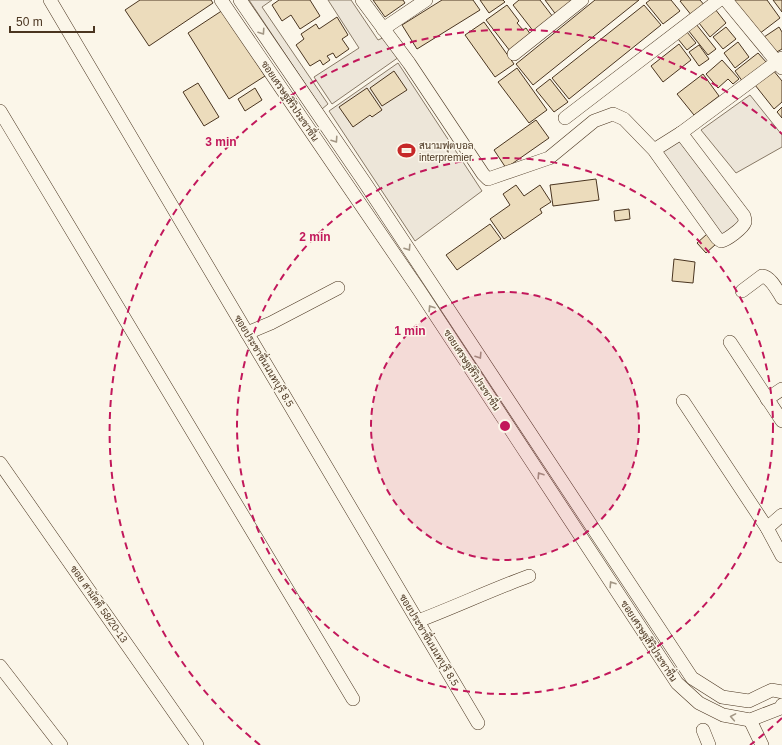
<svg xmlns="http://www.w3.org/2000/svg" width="782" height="745" viewBox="0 0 782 745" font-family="Helvetica,Sarabun,sans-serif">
<rect width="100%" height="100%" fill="#fbf6e9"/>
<g fill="#ede6d9" stroke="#887966">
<polygon points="249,0 272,0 262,7 328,104 322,109"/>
<polygon points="328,0 351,0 378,40 387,36 399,57 332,104 314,77 359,48"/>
<polygon points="398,63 482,191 415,241 329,111"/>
<polygon points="750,95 782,135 782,147 736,173 701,130"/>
<polygon points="683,131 749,220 722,241 656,151"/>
</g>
<g fill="#ecdcbc" stroke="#4a3520">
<polygon points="140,0 211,0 213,3 149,46 125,10"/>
<polygon points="279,0 310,0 320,16 300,29 291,15 282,21 272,5"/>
<polygon points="373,0 403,0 405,3 385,17"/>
<polygon points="442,0 473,0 480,10 417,49 402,25"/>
<polygon points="480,0 503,0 505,2 489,13"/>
<polygon points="519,0 540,0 553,17 534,32 513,5"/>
<polygon points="545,0 577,0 557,16"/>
<polygon points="595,0 639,0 533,85 516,64"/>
<polygon points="650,0 671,0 680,11 663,24 646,3"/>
<polygon points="682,0 700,0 705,6 692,16 680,1"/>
<polygon points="732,0 767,0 780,18 759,34"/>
<polygon points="773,0 782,0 782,12"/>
<polygon points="507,5 519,21 517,23 523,30 526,28 531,35 510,51 486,20"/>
<polygon points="644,5 661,25 569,99 552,78"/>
<polygon points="715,9 726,23 710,37 699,23"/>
<polygon points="223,10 265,76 229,99 188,33"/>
<polygon points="337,17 348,35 342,39 349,49 336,58 333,53 327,56 330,60 323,65 320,60 310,66 296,45 304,39 301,34 316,24 319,29"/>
<polygon points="484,22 514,64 495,77 465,35"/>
<polygon points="696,24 716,49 708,55 688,30"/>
<polygon points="726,27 736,39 723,49 713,37"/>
<polygon points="779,27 782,32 782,49 775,53 764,37"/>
<polygon points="687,32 696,43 687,50 678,39"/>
<polygon points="738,42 749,57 735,68 724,53"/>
<polygon points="679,44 691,60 663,82 651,66"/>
<polygon points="699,45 709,59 699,66 689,52"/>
<polygon points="758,53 767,63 743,82 735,71"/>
<polygon points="722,60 739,79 733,84 728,79 718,88 706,74"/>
<polygon points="517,68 547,110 529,123 498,82"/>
<polygon points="773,70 782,81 782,102 774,109 755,85"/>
<polygon points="394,71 407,90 382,106 370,88"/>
<polygon points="703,74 719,96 694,115 677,94"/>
<polygon points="550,79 568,102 554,112 536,90"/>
<polygon points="198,83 219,117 204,126 183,92"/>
<polygon points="255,88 262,100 245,111 238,99"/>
<polygon points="367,88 382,110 372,117 370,115 353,127 339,107"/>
<polygon points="782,107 782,118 777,112"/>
<polygon points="536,120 549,138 506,168 494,150"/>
<polygon points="596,179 599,200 553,206 550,185"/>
<polygon points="516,185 524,196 540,185 551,202 540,209 542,213 504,239 490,219 510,205 503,194"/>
<polygon points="629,209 630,219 615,221 614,211"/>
<polygon points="490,224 501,239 457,270 446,255"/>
<polygon points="707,234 716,244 706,253 697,243"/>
<polygon points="674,259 695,262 693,283 672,281"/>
</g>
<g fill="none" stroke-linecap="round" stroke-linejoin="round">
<defs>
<g id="minor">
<polyline points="50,0 478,723"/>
<polyline points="221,0 419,290 677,683 699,703 723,715 750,720 781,708 782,705"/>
<polyline points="240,0 365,183 692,678 722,697 749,701 772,690 782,692"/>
<path d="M362 0 409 63 483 174 488 179 549 158 594 121 613 114 624 119 654 150 717 238 721 241C727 240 743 228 745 222 745 220 745 219 744 216L681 133 654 150"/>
<polyline points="726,0 782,68"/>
<polyline points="383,29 426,0"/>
<polyline points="514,54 582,0"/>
<polyline points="0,111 353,699"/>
<polyline points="565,118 719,0"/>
<polyline points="681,133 782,58"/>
<path d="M742 291 762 276C771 277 777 290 782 298"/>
<polyline points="247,333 271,323 338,288"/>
<polyline points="730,342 782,421"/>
<polyline points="767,399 782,389"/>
<polyline points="683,401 767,528 782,556"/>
<polyline points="0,463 197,745"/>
<polyline points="767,528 782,515"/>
<path d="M418 621C455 607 491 590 529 576"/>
<polyline points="0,666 61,745"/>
<polyline points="750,720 762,745"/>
<polyline points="703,730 709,745"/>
</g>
</defs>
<use href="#minor" stroke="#4a3520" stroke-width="14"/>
<use href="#minor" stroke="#fbf6e9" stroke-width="13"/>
</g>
<defs><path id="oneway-chevron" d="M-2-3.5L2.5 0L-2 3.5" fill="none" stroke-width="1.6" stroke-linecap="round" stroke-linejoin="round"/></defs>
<g stroke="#a29684">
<use href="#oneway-chevron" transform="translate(262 32) rotate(56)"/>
<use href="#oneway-chevron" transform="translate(335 140) rotate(56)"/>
<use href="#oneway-chevron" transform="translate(408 248) rotate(57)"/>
<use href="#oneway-chevron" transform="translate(431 308) rotate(-123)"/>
<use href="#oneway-chevron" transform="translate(479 356) rotate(57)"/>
<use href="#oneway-chevron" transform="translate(540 475) rotate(-123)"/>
<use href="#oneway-chevron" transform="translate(612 584) rotate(-123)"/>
<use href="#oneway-chevron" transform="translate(733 717) rotate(-170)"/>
</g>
<circle cx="505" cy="426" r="134" fill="#c2185b" fill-opacity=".12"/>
<g fill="none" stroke="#c2185b" stroke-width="2" stroke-dasharray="7 5">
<circle cx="505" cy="426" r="134"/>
<circle cx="505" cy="426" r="268"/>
<path d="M782 718A402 402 0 0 1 750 745M260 745A402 402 0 1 1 782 134"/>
</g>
<defs>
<symbol id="stadium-bare" viewBox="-9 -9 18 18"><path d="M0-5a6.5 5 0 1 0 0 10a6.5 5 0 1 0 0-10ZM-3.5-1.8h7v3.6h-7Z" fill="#c62828" stroke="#fbf6e9" stroke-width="2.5" paint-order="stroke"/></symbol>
</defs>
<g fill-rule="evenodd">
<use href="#stadium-bare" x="394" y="138" width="25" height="25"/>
</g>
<g text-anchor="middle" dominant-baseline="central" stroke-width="3" stroke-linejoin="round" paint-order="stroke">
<g font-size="10" fill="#4a3520" stroke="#fbf6e9">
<text transform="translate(290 101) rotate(56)">ซอยเศรษฐสิริประชาชื่น</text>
<text transform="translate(264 361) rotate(59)">ซอยประชาชื่นนนทบุรี 8.5</text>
<text transform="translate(472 370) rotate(57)">ซอยเศรษฐสิริประชาชื่น</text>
<text transform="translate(99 604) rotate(55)">ซอย สามัคคี 58/20-13</text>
<text transform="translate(429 640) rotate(59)">ซอยประชาชื่นนนทบุรี 8.5</text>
<text transform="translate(649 641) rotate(57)">ซอยเศรษฐสิริประชาชื่น</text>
</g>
<g font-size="10" fill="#4a3520" stroke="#fbf6e9" text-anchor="start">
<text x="419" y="145">สนามฟุตบอล<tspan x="419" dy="12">interpremier</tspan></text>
</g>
</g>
<circle cx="505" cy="426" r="6" fill="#c2185b" stroke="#fbf6e9" stroke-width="2"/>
<g font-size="12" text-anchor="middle" font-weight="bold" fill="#c2185b" stroke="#fbf6e9" stroke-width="3" stroke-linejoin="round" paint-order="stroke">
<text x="221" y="146">3 min</text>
<text x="315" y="241">2 min</text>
<text x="410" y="335">1 min</text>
</g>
<path d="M10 26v6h84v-6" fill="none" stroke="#4a3520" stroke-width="2"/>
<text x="16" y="26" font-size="12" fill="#4a3520" stroke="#fbf6e9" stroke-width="3" paint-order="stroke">50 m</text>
</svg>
